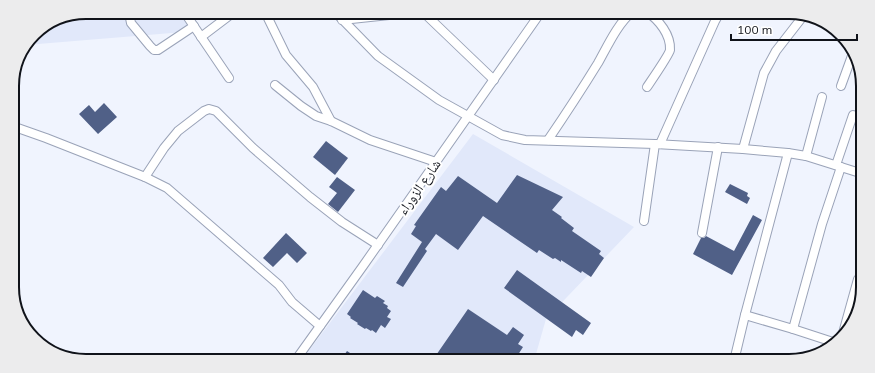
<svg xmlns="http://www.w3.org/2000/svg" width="875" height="373" viewBox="0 0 875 373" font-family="Mulish,'Noto Naskh Arabic',sans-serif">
<rect width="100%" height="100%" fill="#f0f4fe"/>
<g fill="#e1e8fa">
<polygon points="86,12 198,12 184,32 26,45 37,31"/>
<polygon points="473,134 634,227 546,319 534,361 301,361"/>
</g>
<g fill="#506087">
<polygon points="104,103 117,117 98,134 79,114 89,105 95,112"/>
<polygon points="326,141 348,158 335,175 313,157"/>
<polygon points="517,175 563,197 552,210 562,217 561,218 574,228 572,231 601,251 599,254 604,258 591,277 582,271 581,273 561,260 561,262 555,258 553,259 539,250 537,253 483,216 458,250 436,234 425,249 427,251 403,287 396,283 422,242 411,234 416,226 414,225 441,187 446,191 458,176 497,203"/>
<polygon points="337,177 355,190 338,212 328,204 337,193 329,187"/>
<polygon points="730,184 748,193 747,196 750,198 747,204 725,192"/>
<polygon points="753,215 762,220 732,275 693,254 701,238 704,238 706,236 734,251"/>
<polygon points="286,233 307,253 297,263 287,253 273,267 263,258"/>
<polygon points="517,270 591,323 583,335 576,330 572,337 504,288"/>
<polygon points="363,290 375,298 377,296 385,301 383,303 388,306 387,308 391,311 387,317 391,319 385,328 381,325 376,333 372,330 371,331 366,328 365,329 357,324 358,323 350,318 351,317 347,314"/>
<polygon points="468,309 507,335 513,327 524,335 518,344 523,347 514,361 432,361"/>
<polygon points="347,351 362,361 340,361"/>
</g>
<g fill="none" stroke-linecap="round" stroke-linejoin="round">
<defs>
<g id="street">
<polyline points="130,12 130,18 131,23 150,46 154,50 158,50 194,26"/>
<polyline points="265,12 286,55 313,87 331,121"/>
<polyline points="335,12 378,56 439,100 502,135 525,140 655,144 743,149 788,153 806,156 860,173"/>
<polyline points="423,12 494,80"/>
<polyline points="187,16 229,78"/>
<polyline points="342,20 417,12"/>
<polyline points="201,37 234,12"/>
<polyline points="275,85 301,106 316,116 331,121 370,140 436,162"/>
<polyline points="841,86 853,53"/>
<path d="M647 87C651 81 669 55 670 50 671 35 659 20 647 12"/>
<polyline points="12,126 46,138 145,177 167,188 279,285 292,302 320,326"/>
<path d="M548 140C565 115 582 89 598 63 607 47 618 23 632 12"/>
<polyline points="660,144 715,21 720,12"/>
<polyline points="743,149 764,73 776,51 804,15"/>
<polyline points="806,156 822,97"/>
<polyline points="836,165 853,115"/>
<polyline points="145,177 164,148 178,131 204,111 209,109 216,111 253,148 310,197 342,222 378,245"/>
<polyline points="644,221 655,144"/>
<polyline points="702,233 718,147"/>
<polyline points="745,315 793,329 836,343"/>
<polyline points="793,329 822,224 841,167"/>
<polyline points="843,333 858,279"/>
<polyline points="295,361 363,266 541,12"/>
<polyline points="734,361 745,315 788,153"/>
</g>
</defs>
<use href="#street" stroke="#9aa3b8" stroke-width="10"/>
<use href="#street" stroke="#fff" stroke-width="8"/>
</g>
<g text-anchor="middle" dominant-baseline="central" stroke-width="4" stroke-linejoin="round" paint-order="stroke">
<g font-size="14" fill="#10131a" stroke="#fff">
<text transform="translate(419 187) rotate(-55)">شارع الزوراء</text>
</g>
</g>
<path d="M0 0H875V373H0ZM86 19H789A67 67 0 0 1 856 86V287A67 67 0 0 1 789 354H86A67 67 0 0 1 19 287V86A67 67 0 0 1 86 19Z" fill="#ececed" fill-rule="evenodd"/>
<path fill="none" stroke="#10131a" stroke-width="2" d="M86 19H789A67 67 0 0 1 856 86V287A67 67 0 0 1 789 354H86A67 67 0 0 1 19 287V86A67 67 0 0 1 86 19Z"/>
<path d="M731 34v6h126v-6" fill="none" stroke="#10131a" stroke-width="2"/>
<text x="737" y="34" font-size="12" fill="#10131a" stroke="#ffffff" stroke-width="3" paint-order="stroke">100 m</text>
</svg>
